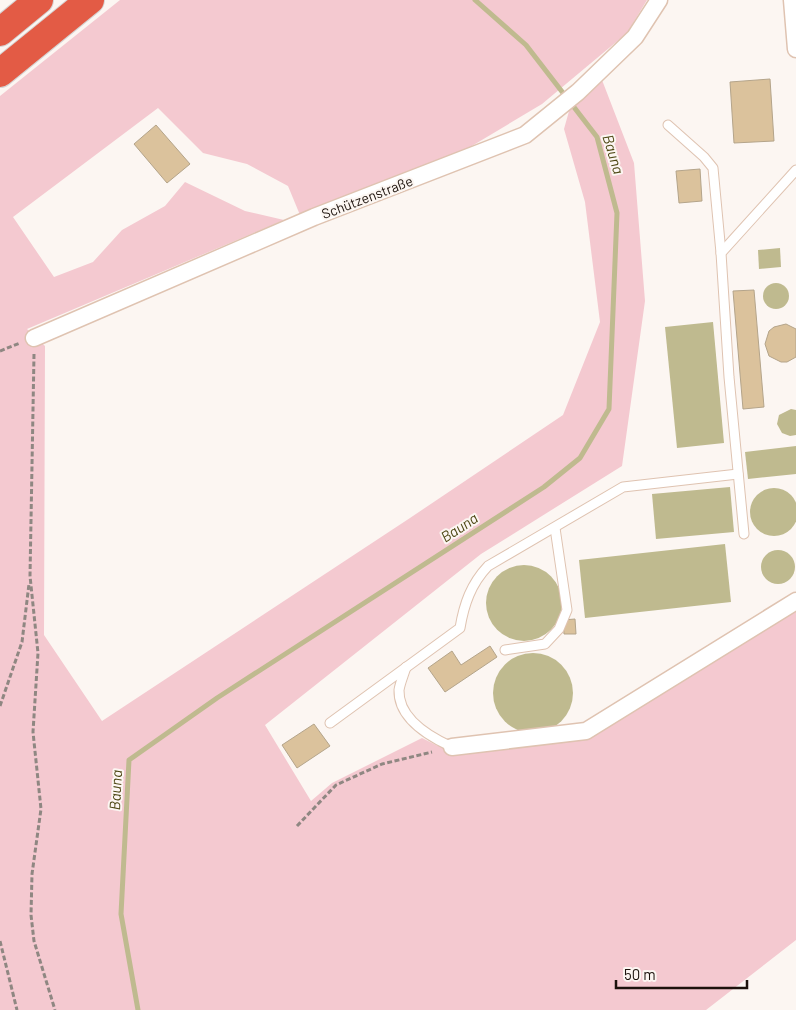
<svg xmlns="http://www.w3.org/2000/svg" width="796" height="1010" viewBox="0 0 796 1010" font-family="Barlow,sans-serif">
<rect width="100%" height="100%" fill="#fcf6f2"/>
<polygon fill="#f4c9d0" points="120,0 647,0 627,33 542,104 455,156 300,215 288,186 247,164 203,153 158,108 13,217 54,277 93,262 122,230 165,206 185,182 245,211 284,220 27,329 45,346 44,635 102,721 410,518 563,415 600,322 585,202 564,129 571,104 602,80 634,163 645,301 622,466 481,554 265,725 311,801 332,783 422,738 438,746 585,727 796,595 796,940 706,1010 0,1010 0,96"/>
<g fill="#bfba8f">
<polygon points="780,248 781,267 759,269 758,250"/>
<circle cx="776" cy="296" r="13"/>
<polygon points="713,322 724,443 677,448 665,327"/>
<polygon points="791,409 796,410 796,435 790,436 782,433 777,424 779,415"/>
<polygon points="796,446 796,474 748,479 745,452"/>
<polygon points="730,487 734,532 656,539 652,494"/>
<circle cx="774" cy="512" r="24"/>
<polygon points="725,544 731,602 585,618 579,560"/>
<circle cx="778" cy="567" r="17"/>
<circle cx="524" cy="603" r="38"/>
<circle cx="533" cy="693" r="40"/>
</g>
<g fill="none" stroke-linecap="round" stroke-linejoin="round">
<polyline stroke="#bfba8f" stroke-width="5" points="138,1010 121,914 129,760 217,698 544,487 580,458 609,409 617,213 597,137 526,45 475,0"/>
</g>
<g fill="#dbc29c" stroke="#b4a48a">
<polygon points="770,79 774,141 734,143 730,82"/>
<polygon points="156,125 190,164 167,183 134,144"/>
<polygon points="700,169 702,201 679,203 676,171"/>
<polygon points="754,290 764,407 743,409 733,291"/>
<polygon points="786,324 796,329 796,357 787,362 781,362 769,356 765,344 769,331 774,327"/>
<polygon points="575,619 576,634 564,634 563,620"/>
<polygon points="490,646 497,657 445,692 428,668 452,651 461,665"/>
<polygon points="314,724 330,746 297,768 282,745"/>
</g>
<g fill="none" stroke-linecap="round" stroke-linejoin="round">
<defs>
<g id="lane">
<polyline points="668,125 704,157 713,168 721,253"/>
<polyline points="744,534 729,377 721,253 796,170"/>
<polyline points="505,650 545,644 559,629 567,610 555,528"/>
<path d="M406 667C404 674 400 683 399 690 398 718 430 737 452 747"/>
<path d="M330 723 460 628C464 604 471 584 488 566L623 487 738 474"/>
</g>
<g id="street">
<polyline points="792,0 796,49"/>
<polyline points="34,338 314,217 525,135 578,92 635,37 659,0"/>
<polyline points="452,747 586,731 796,601"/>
</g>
<g id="highway">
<polyline points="0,32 39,0"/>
<polyline points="0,73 90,0"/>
</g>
</defs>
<use href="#lane" stroke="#dfc3b1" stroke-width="11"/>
<use href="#street" stroke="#dfc3b1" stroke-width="19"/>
<use href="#highway" stroke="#d6d4d3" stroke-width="30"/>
<g stroke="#8f8782" stroke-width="3" stroke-dasharray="5 2.5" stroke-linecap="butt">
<polyline points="0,351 20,343"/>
<polyline points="34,354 30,576 38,653 33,732 41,809 32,874 31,915 34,941 55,1010"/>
<polyline points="0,706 22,642 29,584"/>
<polyline points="297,826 336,785 382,764 432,752"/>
<polyline points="0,941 17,1010"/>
</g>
<use href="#lane" stroke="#fff" stroke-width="9"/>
<use href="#street" stroke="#fff" stroke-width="16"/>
<use href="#highway" stroke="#e35b45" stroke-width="28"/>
</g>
<g text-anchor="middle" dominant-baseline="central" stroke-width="4" stroke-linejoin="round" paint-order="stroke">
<g font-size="14" fill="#1c120c" stroke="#fcf6f2">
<text transform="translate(367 197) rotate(-21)">Schützenstraße</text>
</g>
<g font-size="15" font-style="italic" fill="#4d4713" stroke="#fcf6f2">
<text transform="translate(614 154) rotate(73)">Bauna</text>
<text transform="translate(459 527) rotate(-33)">Bauna</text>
<text transform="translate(115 790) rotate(-87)">Bauna</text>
</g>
</g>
<path d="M616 980v8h131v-8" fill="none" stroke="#1c120c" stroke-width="2.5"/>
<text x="624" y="980" font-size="15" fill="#1c120c" stroke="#fcf6f2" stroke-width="4" paint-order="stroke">50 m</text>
</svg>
